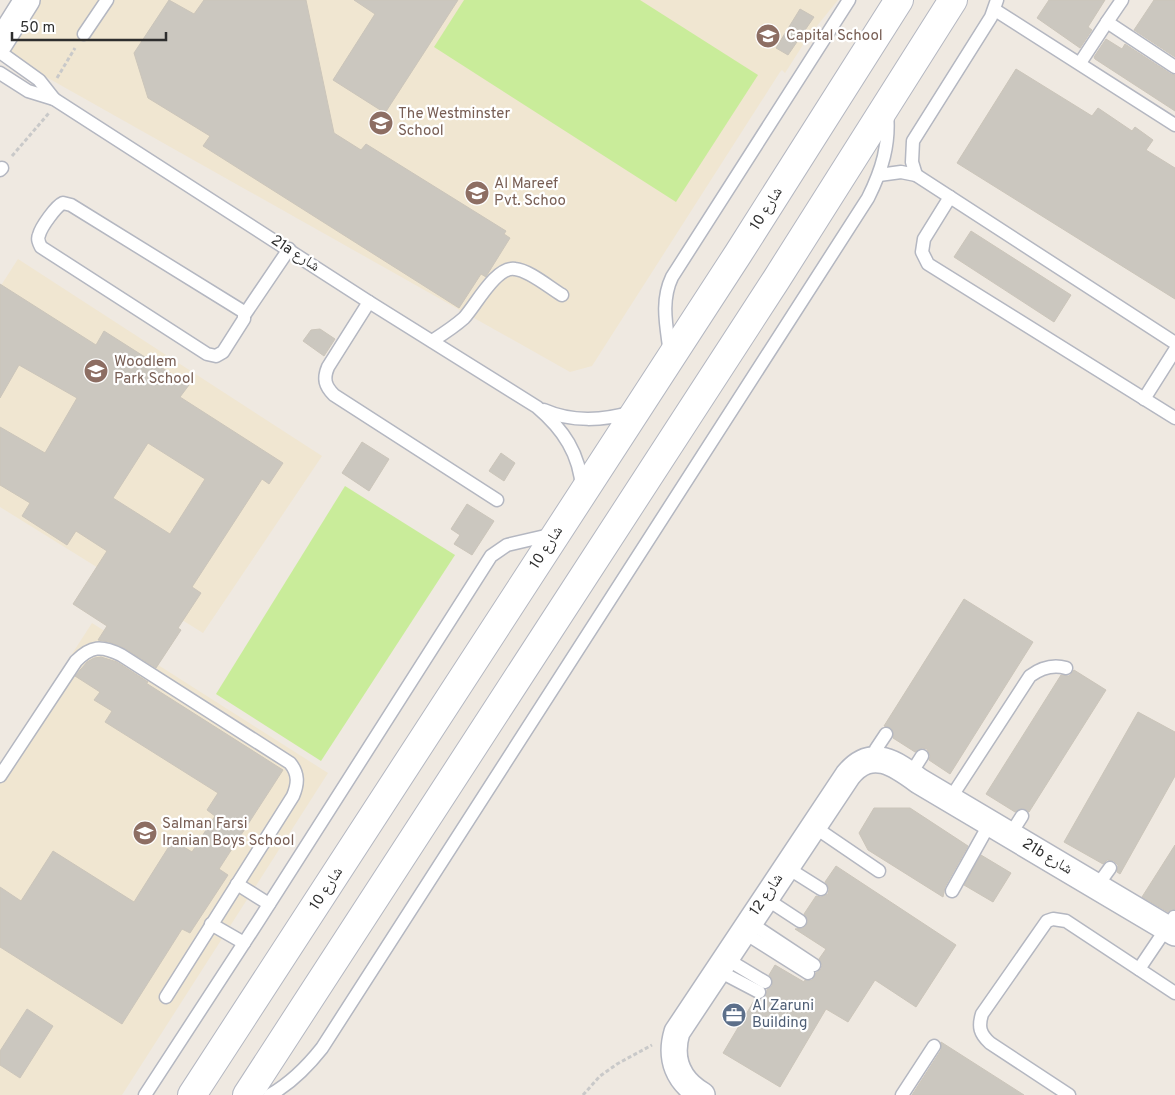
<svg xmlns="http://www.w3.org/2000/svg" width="1175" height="1095" viewBox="0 0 1175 1095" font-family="Overpass,'Noto Naskh Arabic',sans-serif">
<rect width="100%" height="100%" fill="#efe9e1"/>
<g fill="#f0e6d1">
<polygon points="27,0 838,0 808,37 785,73 782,70 780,72 592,366 570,372 0,51"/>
<polygon points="18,259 322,456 203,633 0,507 0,287"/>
<polygon points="92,623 328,773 122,1095 0,1095 0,766"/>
</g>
<g fill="#c9ec9a">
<polygon points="464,0 640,0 758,75 676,202 434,47"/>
<polygon points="345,486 455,555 321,761 216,694"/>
</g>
<g fill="#cbc7bf" stroke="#cbc5ba" fill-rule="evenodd">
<polygon points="169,0 194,14 204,0 306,0 334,133 361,150 366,144 506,231 504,234 510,238 487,275 486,277 481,274 459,308 203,146 210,136 148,98 134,53"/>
<polygon points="354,0 458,0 385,113 333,80 375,14"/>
<polygon points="1049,0 1105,0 1088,27 1092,30 1080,48 1037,18"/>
<polygon points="1154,0 1175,0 1175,57 1134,30"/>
<polygon points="800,9 814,17 788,55 776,48"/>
<polygon points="1106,39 1122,49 1125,44 1171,74 1175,75 1175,111 1095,59 1094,57"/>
<polygon points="1016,69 1092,116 1098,108 1132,131 1135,127 1153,140 1146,150 1175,168 1175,299 957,163"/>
<polygon points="971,231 1071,295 1054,322 954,257"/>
<path d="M0 284 96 345 104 331 189 385 180 397 283 463 269 484 262 479 192 587 201 593 178 628 181 630 156 668 124 648 109 642 98 640 107 626 73 604 107 551 76 531 67 545 22 516 30 503 0 485V427L45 453 77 398 19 365 0 398ZM148 443 205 479 170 534 113 498Z"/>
<polygon points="320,329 335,339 324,356 303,341 311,330"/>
<polygon points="362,442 389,459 369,491 342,473"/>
<polygon points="501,453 515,463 504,481 489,471"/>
<polygon points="467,504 494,521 472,555 454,544 460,535 451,529"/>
<polygon points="964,599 1033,642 950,774 929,760 930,756 927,749 922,748 915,752 893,738 893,731 891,728 884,726"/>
<polygon points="101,657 117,662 148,682 146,683 283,770 219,869 228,875 190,933 182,929 122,1024 0,947 0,887 21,901 53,851 134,902 173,840 192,852 215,816 207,810 218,793 105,722 112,711 94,700 100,692 75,676 87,662 94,658"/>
<polygon points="1074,670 1106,690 1029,812 1023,808 1015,812 986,794 1061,675 1069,676"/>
<polygon points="1138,712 1175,732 1175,776 1120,874 1117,872 1118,865 1114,861 1107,860 1103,864 1064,842"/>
<polygon points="874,808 910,808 968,846 945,887 943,897 868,850 859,833"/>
<polygon points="1175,845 1175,909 1168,912 1142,897"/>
<polygon points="981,855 1011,873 993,902 964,885"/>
<polygon points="836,866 956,945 916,1007 875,980 848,1022 826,1009 780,1087 723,1053 755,999 760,1000 764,999 766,995 767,990 772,986 772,979 769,975 775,965 804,982 805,980 812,980 816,973 821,969 822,965 819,959 826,949 795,929 803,928 806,926 808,921 804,914 816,896 821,897 828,894 829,889 825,882"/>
<polygon points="27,1009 53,1026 20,1078 0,1065 0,1051"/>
<polygon points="941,1042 1024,1095 912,1095 941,1050"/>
</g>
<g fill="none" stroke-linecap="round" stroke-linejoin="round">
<defs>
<g id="lane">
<polyline points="1122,0 1107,22 1175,67"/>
<polyline points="995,10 1175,125"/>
<polyline points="84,34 107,0"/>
<polyline points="0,52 39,80 54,99"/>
<polyline points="1080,63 1107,22"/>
<path d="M0 73 28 91 54 99 369 302 537 407C563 429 580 454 582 489"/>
<polyline points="0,170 2,168"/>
<polyline points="879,175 901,172 916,175 1175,343"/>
<polyline points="916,175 912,162 913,141 991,17 997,0"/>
<polyline points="950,197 924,239 922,252 928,264 1175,418"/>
<path d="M63 203 71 205 244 312V319L223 352 216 356 207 354 41 247C39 243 37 239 39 235 41 227 56 206 63 203Z"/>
<path d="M369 302 328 367C323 379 325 386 334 395L497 500"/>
<polyline points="245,314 289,249"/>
<path d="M432 341C443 334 454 327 464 318 476 305 496 266 515 269 529 270 550 288 562 295"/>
<path d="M670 354C667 328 660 302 672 277L849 0"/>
<polyline points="1144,399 1175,350"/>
<path d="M544 410C571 422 603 421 632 412"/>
<polyline points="876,760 876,749 886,734"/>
<polyline points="910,775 922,756"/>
<path d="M0 776 76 661C91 646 101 645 121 655L290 763C299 774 298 784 293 796L166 997"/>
<path d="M950 799 1030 676C1041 668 1052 664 1066 668"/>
<polyline points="813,826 879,871"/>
<polyline points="1010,835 1022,816"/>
<polyline points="786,867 821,889"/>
<polyline points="237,884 269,904"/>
<polyline points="1097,886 1110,868"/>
<polyline points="952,891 990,823"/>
<polyline points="765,898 800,921"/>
<polyline points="749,922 814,965"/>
<polyline points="211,924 244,943"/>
<polyline points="743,932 808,973"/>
<polyline points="725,958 765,982"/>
<polyline points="1139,969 1174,917"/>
<polyline points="717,970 759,992"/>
<polyline points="145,1095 259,920 491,556 507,545 554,534"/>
<path d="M270 1095C291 1083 307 1067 322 1048L868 198C882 170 890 144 887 113"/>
<polyline points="902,1095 934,1046"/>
<path d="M1069 1095 990 1043C980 1034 978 1027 982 1014L1047 921 1053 919 1066 921 1175 993"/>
</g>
<g id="street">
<polyline points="0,43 27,0"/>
<path d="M702 1095C678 1081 669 1059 677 1032L848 775C872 746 896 764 919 781L1175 933"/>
</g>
<g id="secondary">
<polyline points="192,1095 738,254 899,0"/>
<polyline points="247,1095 776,280 953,0"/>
</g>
</defs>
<use href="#lane" stroke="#b4b7c1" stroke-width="15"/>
<use href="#street" stroke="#b4b7c1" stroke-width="28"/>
<use href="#secondary" stroke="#b4b7c1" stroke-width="30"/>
<g stroke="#c9c9c9" stroke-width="3" stroke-dasharray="4 2.5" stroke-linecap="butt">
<polyline points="57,78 75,48"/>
<polyline points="12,156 49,113"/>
<polyline points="583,1095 600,1076 617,1064 652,1045"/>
</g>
<use href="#lane" stroke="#fff" stroke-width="12"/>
<use href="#street" stroke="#fff" stroke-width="25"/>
<use href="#secondary" stroke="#fff" stroke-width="28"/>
</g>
<defs>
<symbol id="school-disc" viewBox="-11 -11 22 22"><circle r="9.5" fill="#8d6e63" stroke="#fff"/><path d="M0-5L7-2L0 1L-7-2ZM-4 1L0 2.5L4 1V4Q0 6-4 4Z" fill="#fff"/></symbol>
<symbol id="office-disc" viewBox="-11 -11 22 22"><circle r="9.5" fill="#5c6f8a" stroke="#fff"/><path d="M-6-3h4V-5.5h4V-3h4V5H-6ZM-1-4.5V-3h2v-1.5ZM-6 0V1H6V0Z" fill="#fff"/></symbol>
</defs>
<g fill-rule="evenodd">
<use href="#school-disc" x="754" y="22" width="28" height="28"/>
<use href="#school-disc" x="367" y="109" width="28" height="28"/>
<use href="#school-disc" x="463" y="179" width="28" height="28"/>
<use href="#school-disc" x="82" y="357" width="28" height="28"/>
<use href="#school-disc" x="131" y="819" width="28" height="28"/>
<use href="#office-disc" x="720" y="1001" width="28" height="28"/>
</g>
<g text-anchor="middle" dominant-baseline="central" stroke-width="4.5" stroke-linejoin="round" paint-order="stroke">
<g font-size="15" fill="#785e54" stroke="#fff" text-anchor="start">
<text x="786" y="36">Capital School</text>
<text x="398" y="114">The Westminster<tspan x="398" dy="17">School</tspan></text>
<text x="494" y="184">Al Mareef<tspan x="494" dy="17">Pvt. Schoo</tspan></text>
<text x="114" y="362">Woodlem<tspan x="114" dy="17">Park School</tspan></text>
<text x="162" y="824">Salman Farsi<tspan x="162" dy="17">Iranian Boys School</tspan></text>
</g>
<g font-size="15" fill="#2e2e2e" stroke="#fff">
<text transform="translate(767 209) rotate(-58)">شارع 10</text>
<text transform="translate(295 254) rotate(33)">21a شارع</text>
<text transform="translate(547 548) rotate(-57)">شارع 10</text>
<text transform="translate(1047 857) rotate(31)">21b شارع</text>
<text transform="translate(327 889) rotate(-57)">شارع 10</text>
<text transform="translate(767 895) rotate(-56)">شارع 12</text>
</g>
<g font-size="15" fill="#4e5e75" stroke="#fff" text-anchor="start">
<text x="752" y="1006">Al Zaruni<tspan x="752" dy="17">Building</tspan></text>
</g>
</g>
<path d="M12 32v8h154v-8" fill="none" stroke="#2e2e2e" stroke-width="2.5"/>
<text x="20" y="32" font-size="15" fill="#2e2e2e" stroke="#ffffff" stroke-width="4" paint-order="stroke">50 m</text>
</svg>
